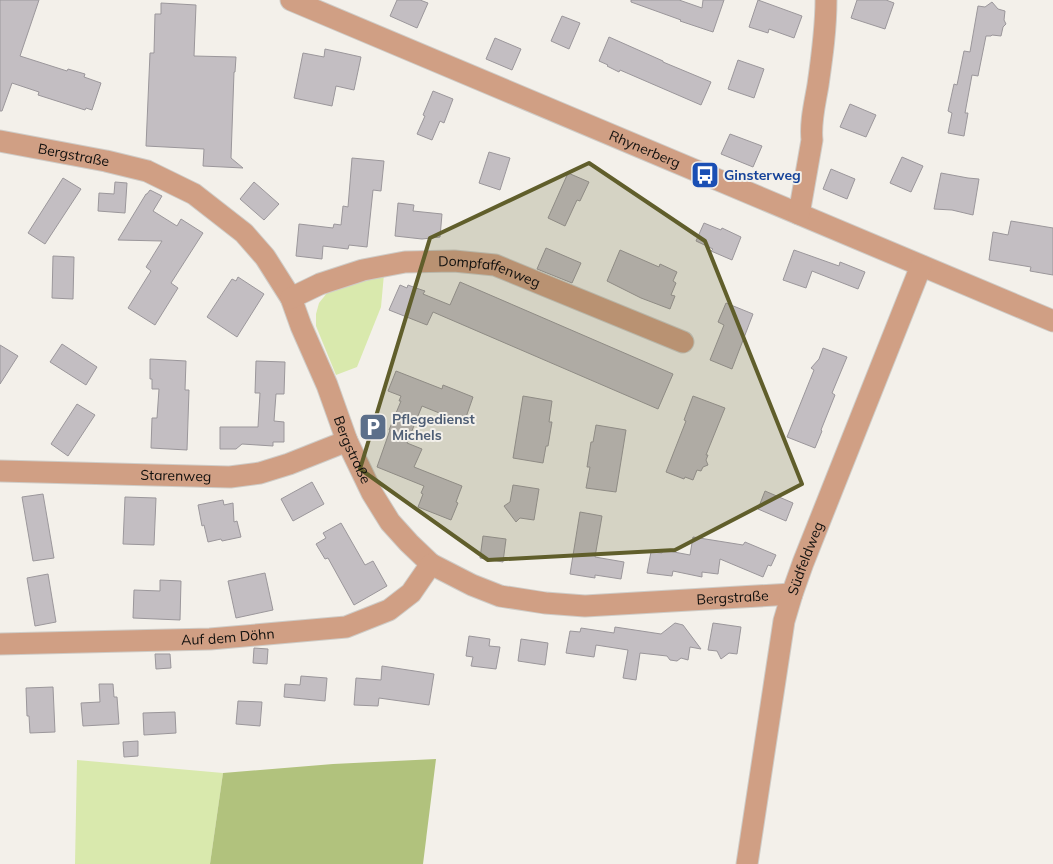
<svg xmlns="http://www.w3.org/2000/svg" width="1053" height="864" viewBox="0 0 1053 864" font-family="Mulish,sans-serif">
<rect width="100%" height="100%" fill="#f3f0ea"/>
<g fill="#d9e9ad">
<polygon points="384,274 381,307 357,367 336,375 316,326 316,314 319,303 327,293 362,280"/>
<polygon points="77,760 223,773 210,864 75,864"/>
</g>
<polygon fill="#b1c27d" points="436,759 423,864 210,864 223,773 333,764"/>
<g fill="#c3bec2" stroke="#9b979b">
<polygon points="0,0 39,0 20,56 67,71 68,69 85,74 84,77 101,83 92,110 86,108 85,110 38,95 39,92 12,83 2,111 0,111"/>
<polygon points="397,0 420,0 428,3 417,28 390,16"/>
<polygon points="631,0 679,0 702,8 703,0 724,0 713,32 680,21 681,20 631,2"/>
<polygon points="758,0 802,16 794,38 769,29 768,33 749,27"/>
<polygon points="857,0 886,0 894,3 885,29 851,18"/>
<polygon points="992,2 998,9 1005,11 1004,20 1006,24 1003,27 1001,36 992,35 991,36 986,36 978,76 972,75 965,113 968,113 964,136 948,133 952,113 948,111 954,84 957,85 964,51 970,52 978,6 985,7"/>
<polygon points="161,3 196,5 194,56 236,57 235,72 234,72 231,158 243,168 203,166 204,149 146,146 150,53 154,53 155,14 161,14"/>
<polygon points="562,16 580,23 569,49 551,41"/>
<polygon points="609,37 663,61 663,62 711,82 701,105 620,70 619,72 607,66 608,65 599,61"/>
<polygon points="495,38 521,49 512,70 486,59"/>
<polygon points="325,49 361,57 354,90 336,86 332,106 294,98 303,53 324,57"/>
<polygon points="738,60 764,69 754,98 728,89"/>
<polygon points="433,91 453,99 444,123 440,121 432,140 417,134 425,116 423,115"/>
<polygon points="850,104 876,115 866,137 840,127"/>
<polygon points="730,134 762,146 753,167 721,154"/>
<polygon points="489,152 510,158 500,190 479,183"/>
<polygon points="902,157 923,166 911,192 890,183"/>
<polygon points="352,158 384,161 381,191 373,190 367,247 349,245 348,249 323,246 322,259 296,256 299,224 333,228 334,224 341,225 343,206 348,207"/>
<polygon points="831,169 855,179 847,199 823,189"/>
<polygon points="568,173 589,182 580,201 577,200 565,226 548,218"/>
<polygon points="941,173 968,178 979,179 973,215 952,210 934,209"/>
<polygon points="63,178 81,189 45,244 28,233"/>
<polygon points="115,182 127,183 125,213 98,211 99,193 114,194"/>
<polygon points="254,182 279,204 264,220 240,199"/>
<polygon points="150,190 162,196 153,211 177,226 181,219 203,233 171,283 178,288 155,325 128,308 151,271 146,267 162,241 118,240 146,194 147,194"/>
<polygon points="398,203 414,205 413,211 442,214 440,237 422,239 395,236"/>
<polygon points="1011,221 1053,228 1053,275 1030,271 1031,267 989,260 993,232 1008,235"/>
<polygon points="704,223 721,230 722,228 741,237 732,260 711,251 713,249 696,241"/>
<polygon points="546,248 581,263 572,283 537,269"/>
<polygon points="620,250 659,267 660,264 677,272 673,281 676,283 671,295 675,296 670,309 641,298 607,281"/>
<polygon points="794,250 839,266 840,262 865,272 858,289 812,271 806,288 783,280"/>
<polygon points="53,256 74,257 73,299 52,298"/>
<polygon points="238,277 264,294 237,337 207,317 232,279 236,281"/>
<polygon points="460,282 673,374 658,409 433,312 427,325 389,310 400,285 407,288 408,285 416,288 425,291 423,294 450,305"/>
<polygon points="726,303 753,314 732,369 710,360 724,325 718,322"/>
<polygon points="62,344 97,367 86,385 50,362"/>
<polygon points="0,345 18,356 0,384"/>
<polygon points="823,348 847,357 832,393 835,395 821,430 822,431 815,448 787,437 814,370 811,368 819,359"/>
<polygon points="150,359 186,361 185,390 189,390 187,450 151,448 152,418 157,418 159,389 152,389 152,379 150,379"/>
<polygon points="256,361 285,362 284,394 276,394 274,421 284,422 284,442 273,442 273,446 242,444 236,449 220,449 220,427 258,427 260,393 255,393"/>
<polygon points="396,371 442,389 443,385 473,397 464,423 422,406 407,443 422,449 414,467 462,486 456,502 458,503 451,520 418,507 423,494 421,493 424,486 377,467 390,430 389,430 401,401 399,401 401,396 388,391"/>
<polygon points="523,396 552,401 549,422 552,422 548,446 546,446 543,463 513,458"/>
<polygon points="693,396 725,408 706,455 708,455 706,460 708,465 703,467 701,471 697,470 693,480 685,477 684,479 666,472 686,421 684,420"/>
<polygon points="77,404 95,415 68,456 51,444"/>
<polygon points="596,425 626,430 616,492 586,488 590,467 587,467 591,442 593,442"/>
<polygon points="312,482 324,504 293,521 281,499"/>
<polygon points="513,485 539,489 534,520 520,518 516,522 504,506 510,502"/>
<polygon points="765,491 793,503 786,521 758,509"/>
<polygon points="43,494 54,558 33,561 22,497"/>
<polygon points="125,497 156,498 154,545 123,544"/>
<polygon points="223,500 224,505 233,503 234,522 237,521 241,537 222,541 221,539 208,542 204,525 202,526 198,505"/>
<polygon points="580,512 602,516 595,557 624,562 621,579 595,575 595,578 570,574"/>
<polygon points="341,523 365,565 373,561 387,586 354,605 328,558 325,559 316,544 326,538 323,533"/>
<polygon points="483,536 506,539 503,562 480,558"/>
<polygon points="693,537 743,545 745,542 776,555 771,566 768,565 763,577 720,559 718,574 702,572 702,577 673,571 672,576 647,573 651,552 662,553 663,550 690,555"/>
<polygon points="265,573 273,610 236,618 228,581"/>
<polygon points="48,574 56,622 35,626 27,578"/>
<polygon points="160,580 181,581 180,620 133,618 134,590 160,591"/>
<polygon points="675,623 683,625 701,649 690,647 688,660 681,658 677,661 670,660 667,656 640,653 636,680 623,678 628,650 596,645 594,657 566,653 570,631 580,632 581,628 614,633 615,627 661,634"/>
<polygon points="713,623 741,627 737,654 729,653 721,659 717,651 708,650"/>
<polygon points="469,636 490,639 489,646 500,647 496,669 471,666 473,657 466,656"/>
<polygon points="521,639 548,643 545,665 518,661"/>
<polygon points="254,648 268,649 267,664 253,663"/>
<polygon points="155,654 170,654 171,668 156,669"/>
<polygon points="382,666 434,674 429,705 379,698 378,706 354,705 356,678 381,680"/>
<polygon points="301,676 327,678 325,701 284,697 285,684 300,685"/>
<polygon points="99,684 113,684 114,697 117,697 119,724 83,726 81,703 100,702"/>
<polygon points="53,687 55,732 30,733 29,716 27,716 26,688"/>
<polygon points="238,701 262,702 260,726 236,724"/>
<polygon points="175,712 176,733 144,735 143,713"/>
<polygon points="138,741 138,756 124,757 123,742"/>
</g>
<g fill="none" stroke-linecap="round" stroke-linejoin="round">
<defs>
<g id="minor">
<path id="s1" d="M291 0 1053 321"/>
<path id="s2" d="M0 141 106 161 147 171 194 194 244 233 265 257 291 298 301 326 327 385 347 441 372 493 390 522 409 543 431 564 472 585 500 596 545 603 585 606 792 594"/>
<path d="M799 214 812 140C810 122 815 103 818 85 822 57 826 29 826 0"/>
<path id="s3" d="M291 298 320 284 363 270 405 262 454 261 495 265 683 342"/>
<path id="s4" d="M0 471 230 477 260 473 289 464 347 441"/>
<path id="s5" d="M0 644 210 639 346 627 389 610 411 593 431 564"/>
<path id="s6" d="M747 864 784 621 792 594 803 563 921 266"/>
</g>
</defs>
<use href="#minor" stroke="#cfccc7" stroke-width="23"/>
<use href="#minor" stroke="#d09f84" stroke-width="21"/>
</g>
<path fill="#605e2b" fill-opacity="0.2" stroke="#605e2b" stroke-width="4" stroke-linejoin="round" d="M589 163 705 241 802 484 675 550 488 560 360 469 430 238Z"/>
<defs>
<symbol id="bus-square" viewBox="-11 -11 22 22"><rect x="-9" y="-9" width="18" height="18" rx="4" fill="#1a4fb4" stroke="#f3f0ea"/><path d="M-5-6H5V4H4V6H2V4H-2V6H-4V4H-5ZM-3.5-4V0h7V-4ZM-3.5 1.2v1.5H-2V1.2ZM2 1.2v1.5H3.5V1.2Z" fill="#fff"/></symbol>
<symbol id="parking-square" viewBox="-11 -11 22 22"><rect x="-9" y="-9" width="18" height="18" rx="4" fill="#5c6f8a" stroke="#f3f0ea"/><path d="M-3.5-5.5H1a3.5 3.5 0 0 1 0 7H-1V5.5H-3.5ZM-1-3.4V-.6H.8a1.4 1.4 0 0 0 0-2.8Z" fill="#fff"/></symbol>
</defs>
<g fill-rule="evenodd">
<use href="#bus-square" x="689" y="159" width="32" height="32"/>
<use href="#parking-square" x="357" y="411" width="32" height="32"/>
</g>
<g text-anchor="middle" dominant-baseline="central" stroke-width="4" stroke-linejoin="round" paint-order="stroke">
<g font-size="14" fill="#100f0d" stroke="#f3f0ea">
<text stroke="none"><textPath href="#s1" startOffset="384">Rhynerberg</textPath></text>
<text stroke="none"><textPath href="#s2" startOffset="75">Bergstraße</textPath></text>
<text stroke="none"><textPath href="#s3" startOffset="206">Dompfaffenweg</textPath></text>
<text stroke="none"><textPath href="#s2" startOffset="510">Bergstraße</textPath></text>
<text stroke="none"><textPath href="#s4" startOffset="176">Starenweg</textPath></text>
<text stroke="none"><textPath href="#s6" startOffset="312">Südfeldweg</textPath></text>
<text stroke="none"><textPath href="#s2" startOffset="960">Bergstraße</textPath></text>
<text stroke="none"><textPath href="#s5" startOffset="228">Auf dem Döhn</textPath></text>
</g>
<g font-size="14" font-weight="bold" fill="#164399" stroke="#f3f0ea" text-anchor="start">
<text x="724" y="175">Ginsterweg</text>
</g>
<g font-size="14" font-weight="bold" fill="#4e5e75" stroke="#f3f0ea" text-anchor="start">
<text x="392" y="419">Pflegedienst<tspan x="392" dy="16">Michels</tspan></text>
</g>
</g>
</svg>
